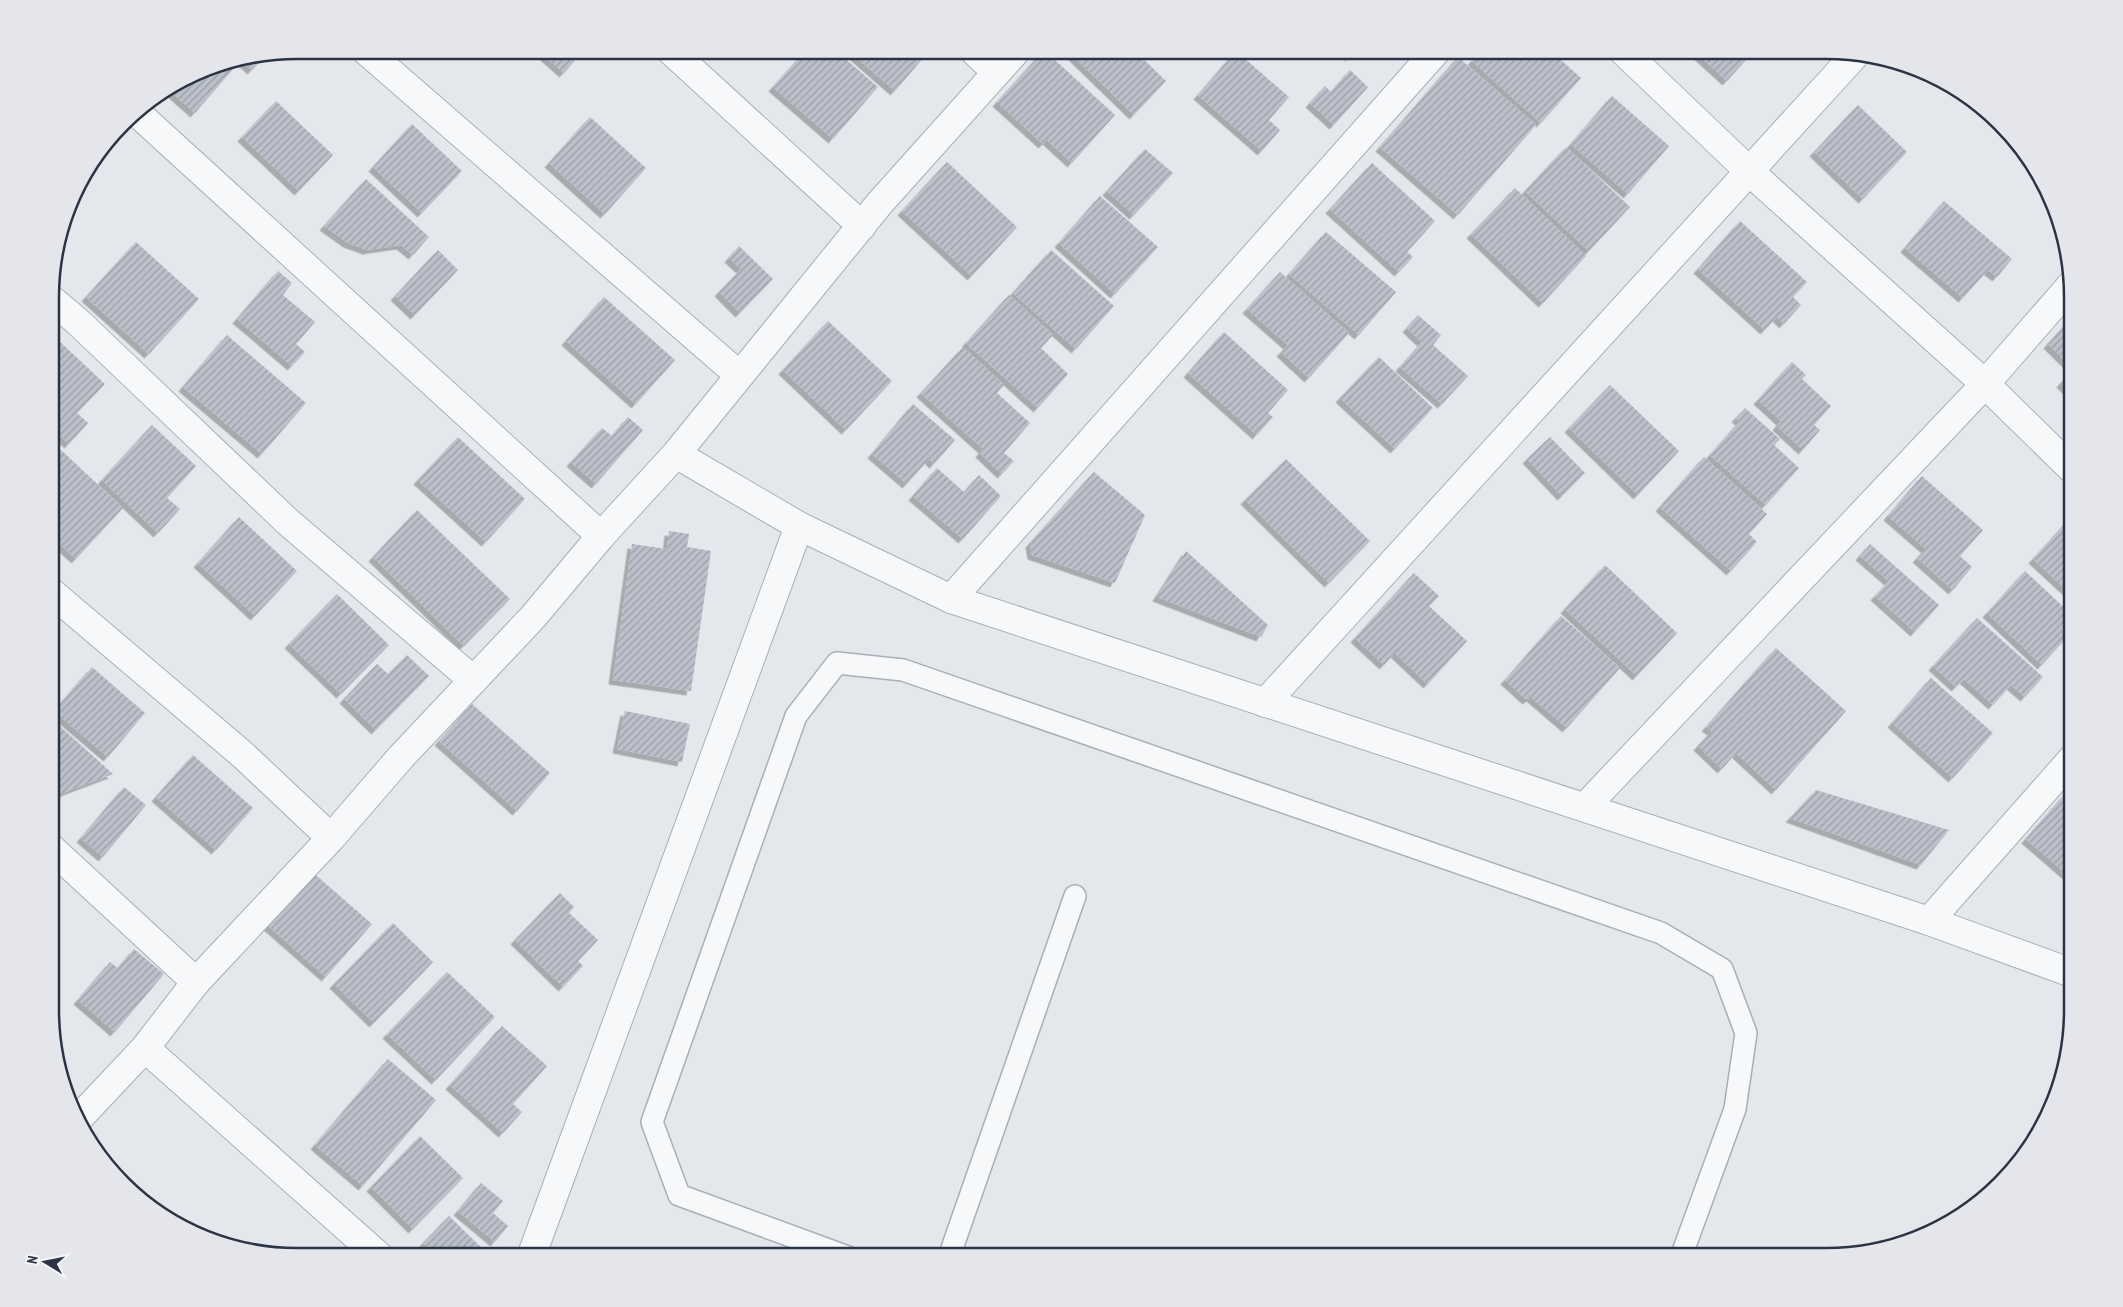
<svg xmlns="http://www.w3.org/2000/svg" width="2123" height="1307" viewBox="0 0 2123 1307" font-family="'PT Sans Narrow',sans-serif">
<defs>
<pattern id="building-hatch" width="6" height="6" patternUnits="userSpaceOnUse" patternTransform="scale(1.25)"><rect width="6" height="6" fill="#bbc0ca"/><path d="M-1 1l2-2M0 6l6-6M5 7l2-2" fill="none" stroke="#989da6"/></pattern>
<filter id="shadow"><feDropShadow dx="-4.5" dy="4.5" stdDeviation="0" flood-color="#0004"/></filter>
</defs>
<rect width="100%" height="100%" fill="#e4e7ec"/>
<g fill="url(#building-hatch)" filter="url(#shadow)">
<polygon points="425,50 437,50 432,56"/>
<polygon points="538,50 570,50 578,57 564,73"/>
<polygon points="814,50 835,50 878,87 833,139 773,87 805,51 810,55"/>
<polygon points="848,50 930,50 895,91"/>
<polygon points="1044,50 1115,115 1072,163 1047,140 1043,144 997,102"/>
<polygon points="1067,50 1106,50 1113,57 1120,50 1134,50 1166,81 1134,115"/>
<polygon points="1342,50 1356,50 1350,57"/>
<polygon points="1482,50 1550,50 1581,78 1541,123 1472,61"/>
<polygon points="1693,50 1755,50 1727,81"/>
<polygon points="1236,51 1289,97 1269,120 1280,130 1262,151 1198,95"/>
<polygon points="265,56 252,70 242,61"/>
<polygon points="1458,57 1536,125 1458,215 1380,147"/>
<polygon points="231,63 235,67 195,113 170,91 174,86 203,69"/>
<polygon points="1350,70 1368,87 1334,125 1310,103 1325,86 1331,92"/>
<polygon points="1612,96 1669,146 1628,194 1571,144"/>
<polygon points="276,101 333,155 299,191 242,137"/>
<polygon points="1858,105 1907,152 1863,199 1814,152"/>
<polygon points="590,117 646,168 605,214 549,163"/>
<polygon points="412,124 462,171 422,213 373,167"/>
<polygon points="1566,147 1630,207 1589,251 1525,191"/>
<polygon points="1145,149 1173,173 1134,215 1107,191"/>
<polygon points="947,162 1017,227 972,276 902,211"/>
<polygon points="1372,163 1435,221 1407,252 1413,257 1399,272 1330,209"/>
<polygon points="366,179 429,237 413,255 401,245 367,250 348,243 324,226"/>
<polygon points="1515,188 1586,256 1543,303 1471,234"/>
<polygon points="1100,196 1158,247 1115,294 1059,243"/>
<polygon points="1944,201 2012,259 1997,277 1988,270 1963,298 1905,248"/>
<polygon points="1740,221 1807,282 1793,297 1801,305 1784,324 1777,317 1765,330 1698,269"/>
<polygon points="1326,232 1396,292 1359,335 1289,274"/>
<polygon points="136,242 199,299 149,354 86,297"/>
<polygon points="739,246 773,279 740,313 719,292 741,269 729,258"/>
<polygon points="438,250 458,270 415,315 395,296"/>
<polygon points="1051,250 1114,306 1076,349 1013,293"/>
<polygon points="278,271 292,283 283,295 315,322 296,344 305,352 292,366 237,319"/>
<polygon points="1280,272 1349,333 1309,378 1281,352 1288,345 1247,309"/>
<polygon points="1009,295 1053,335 1041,348 1068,374 1038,408 966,343"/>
<polygon points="604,297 675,360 636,404 566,341"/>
<polygon points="1418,315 1441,335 1433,345 1468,376 1442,404 1400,367 1422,342 1407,328"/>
<polygon points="2072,317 2072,368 2048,344"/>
<polygon points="828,321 892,381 846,430 783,370"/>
<polygon points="1224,332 1288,390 1268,413 1273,417 1257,435 1188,373"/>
<polygon points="227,335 306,403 262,454 183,387"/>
<polygon points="58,340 105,384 77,413 88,423 69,444 52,428 52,346"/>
<polygon points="963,347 1004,385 997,393 1030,423 1004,453 1014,461 1002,474 980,453 983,449 921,393"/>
<polygon points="1379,357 1433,408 1395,449 1340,398"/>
<polygon points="1792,362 1806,375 1802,379 1831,406 1814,425 1820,430 1803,450 1777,426 1781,421 1758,400"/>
<polygon points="2072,371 2072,394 2061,383"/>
<polygon points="1610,385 1679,451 1638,495 1569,428"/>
<polygon points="913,404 955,440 934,464 929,459 907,484 872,454"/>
<polygon points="1745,408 1780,439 1774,445 1799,468 1766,505 1710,455 1740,421 1736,418"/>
<polygon points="628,417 643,430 596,484 571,462 602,428 612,436"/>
<polygon points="152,425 196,466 167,498 180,509 158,533 102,480"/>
<polygon points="458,437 525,499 486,542 418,480"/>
<polygon points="1550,437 1585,473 1562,496 1527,459"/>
<polygon points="61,450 123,508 76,559 52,537 52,460"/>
<polygon points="1704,457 1767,514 1749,534 1757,542 1731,571 1660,507"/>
<polygon points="1286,459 1370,541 1329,583 1245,500"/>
<polygon points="937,468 964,492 979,475 1001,496 963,539 913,496"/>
<polygon points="1094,472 1145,515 1115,583 1032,555 1030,543"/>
<polygon points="1922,476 1983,530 1960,556 1972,567 1953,590 1917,558 1926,549 1888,516"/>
<polygon points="417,510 510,599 464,646 373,557"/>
<polygon points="2072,516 2072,595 2033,559"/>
<polygon points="239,517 297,571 255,616 198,563"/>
<polygon points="669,531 689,534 687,547 711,551 691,691 613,680 632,544 667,549"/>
<polygon points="1870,544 1939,605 1915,632 1875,596 1889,581 1860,556"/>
<polygon points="1186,551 1268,625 1261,637 1157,597"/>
<polygon points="1605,565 1677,633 1637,676 1565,609"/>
<polygon points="2025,571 2072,615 2072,619 2062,630 2068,636 2042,665 1987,613"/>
<polygon points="1414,573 1439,596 1429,606 1467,641 1428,684 1395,653 1384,665 1355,638"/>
<polygon points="337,594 389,645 341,694 289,644"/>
<polygon points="1561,616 1620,668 1567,728 1531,697 1527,700 1505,680"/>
<polygon points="1977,618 2043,677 2025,697 2011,685 1993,705 1964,679 1956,687 1933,666"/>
<polygon points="1776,648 1846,711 1776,790 1736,753 1722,769 1698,746 1712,731 1706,727"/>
<polygon points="407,655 429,676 376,730 344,699 377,664 388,674"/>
<polygon points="92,667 145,713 108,757 54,711"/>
<polygon points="1931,678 1993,733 1953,778 1892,723"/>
<polygon points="472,704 550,773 517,811 439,741"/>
<polygon points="625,711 690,724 682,762 617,749"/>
<polygon points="53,720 113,774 52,797"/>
<polygon points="193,755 253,808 216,850 156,797"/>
<polygon points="124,787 146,805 103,857 81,838"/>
<polygon points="1816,790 1949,830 1921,865 1790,818"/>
<polygon points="2065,794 2072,801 2072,879 2026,839"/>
<polygon points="310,870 372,924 326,977 265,923"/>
<polygon points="560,893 574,907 569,913 598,940 578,961 583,966 563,987 515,940"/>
<polygon points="393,923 433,962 374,1023 334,984"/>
<polygon points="134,949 164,974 115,1032 78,1000 110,962 118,968"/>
<polygon points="447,972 495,1017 436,1080 387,1034"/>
<polygon points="502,1026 547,1066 513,1104 522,1112 503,1133 450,1085"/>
<polygon points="388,1059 436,1100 363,1186 315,1145"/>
<polygon points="420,1136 463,1178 413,1229 371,1187"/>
<polygon points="481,1183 503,1201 493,1213 508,1226 495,1242 458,1211"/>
<polygon points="449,1216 491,1257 438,1257 423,1243"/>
</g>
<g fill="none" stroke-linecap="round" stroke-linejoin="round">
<defs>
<g id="lane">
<polyline points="848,1257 679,1195 652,1122 796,716 837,663 903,670 1661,933 1722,969 1746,1033 1735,1109 1681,1257"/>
<polyline points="949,1257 1075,896"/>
</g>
<g id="street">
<polyline points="365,50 739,375"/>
<polyline points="670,50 862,226"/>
<polyline points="973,50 996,72"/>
<polyline points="1622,50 1750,172 1985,384 2072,469"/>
<polyline points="135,111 601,536"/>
<polyline points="52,300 77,321 288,522 473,680"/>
<polyline points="676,454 799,526 951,599 1929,921 2072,973"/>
<polyline points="52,593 243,755 331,838"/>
<polyline points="951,599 1437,50"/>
<polyline points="1265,703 1855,55"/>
<polyline points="1585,807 1985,384 2072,284"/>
<polyline points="52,849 196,982"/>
<polyline points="1929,921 2072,759"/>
<polyline points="145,1048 380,1257"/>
<polyline points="78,1119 145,1048 196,982 331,838 401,757 533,617 601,536 676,454 879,204 1017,50"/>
<polyline points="531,1257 799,526"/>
</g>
</defs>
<use href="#lane" stroke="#a9aeb7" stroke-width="24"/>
<use href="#street" stroke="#a9aeb7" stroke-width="30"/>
<use href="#lane" stroke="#f7f8fa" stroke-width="21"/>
<use href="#street" stroke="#f7f8fa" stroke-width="28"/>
</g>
<path d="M0 0H2123V1307H0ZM297 59H1826A238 238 0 0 1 2064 297V1010A238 238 0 0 1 1826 1248H297A238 238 0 0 1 59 1010V297A238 238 0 0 1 297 59Z" fill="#e4e6eb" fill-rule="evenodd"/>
<path fill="none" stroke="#2b3445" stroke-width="2.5" d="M297 59H1826A238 238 0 0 1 2064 297V1010A238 238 0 0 1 1826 1248H297A238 238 0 0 1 59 1010V297A238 238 0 0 1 297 59Z"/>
<g transform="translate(45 1262) rotate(280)" stroke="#f4f6f9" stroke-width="4" paint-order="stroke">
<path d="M0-4L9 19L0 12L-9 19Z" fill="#2b3445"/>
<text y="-8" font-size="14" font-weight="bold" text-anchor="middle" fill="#2b3445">N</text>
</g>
</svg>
